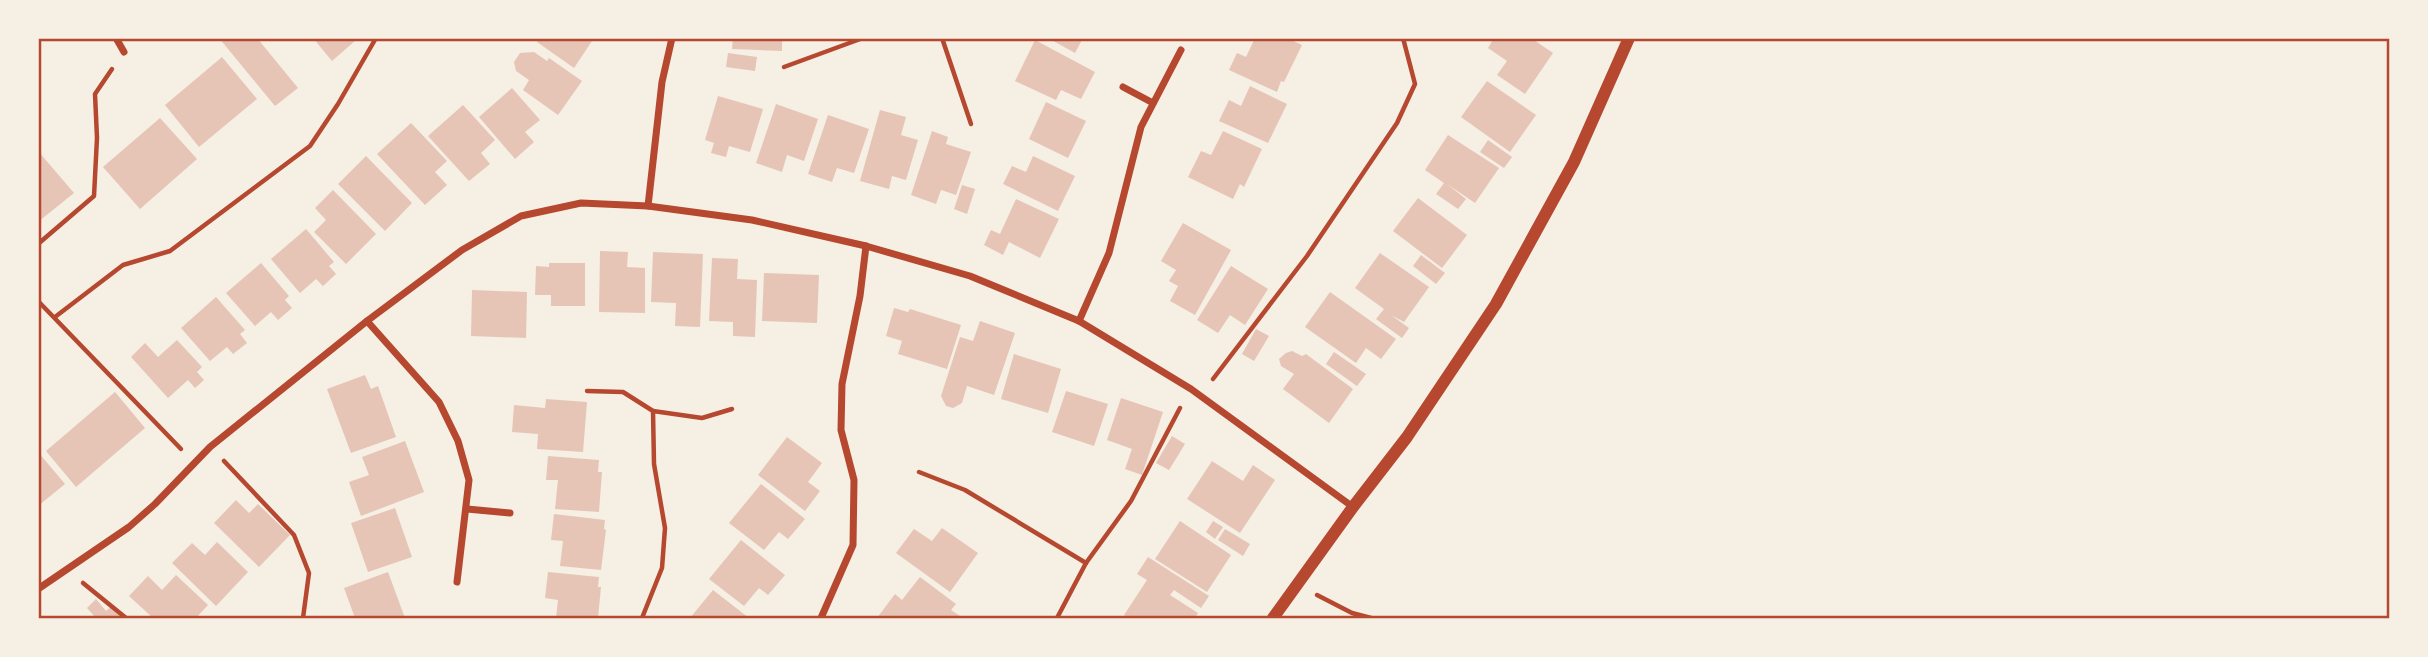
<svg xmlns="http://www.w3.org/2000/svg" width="2428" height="657" viewBox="0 0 2428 657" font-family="Poppins,sans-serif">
<rect width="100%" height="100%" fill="#f6efe4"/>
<g fill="#e6c5b7">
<polygon points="219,38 257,38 298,88 275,106"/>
<polygon points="313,38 355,38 356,40 332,61"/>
<polygon points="539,38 594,38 574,68 537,42"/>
<polygon points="733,38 782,38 782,51 732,49"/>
<polygon points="1048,38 1083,38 1075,53"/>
<polygon points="1255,38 1287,38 1302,45 1284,82 1281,81 1277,92 1229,70 1237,53 1246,57"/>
<polygon points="1494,38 1531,38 1553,53 1525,94 1497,75 1507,61 1488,48"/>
<polygon points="1035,40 1095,72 1081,99 1061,90 1056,100 1015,81"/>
<polygon points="534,52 547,61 549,58 582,81 558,115 523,90 529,80 516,71 514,62 520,53"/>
<polygon points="728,53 757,57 755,71 726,67"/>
<polygon points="222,57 257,99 199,147 165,105"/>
<polygon points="1487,81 1536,115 1510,152 1461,117"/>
<polygon points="1250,86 1287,104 1268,143 1219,121 1229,100 1241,106"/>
<polygon points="512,88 540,120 525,132 534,142 515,159 479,117"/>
<polygon points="718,96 763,109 750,152 729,146 726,157 711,153 714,143 705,140"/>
<polygon points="1046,102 1086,121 1068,158 1029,139"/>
<polygon points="776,104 818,119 804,161 787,155 782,172 756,163"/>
<polygon points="463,105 495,140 481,153 490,164 469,181 428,136"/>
<polygon points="880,110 906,117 901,135 918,140 906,180 892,176 889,189 860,181"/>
<polygon points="828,115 869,129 854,173 837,168 832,182 808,174"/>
<polygon points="160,118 197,159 140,209 103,167"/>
<polygon points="411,123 447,161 435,172 447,185 425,205 377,154"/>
<polygon points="932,131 948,137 946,144 971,152 956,195 941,190 936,204 911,195"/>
<polygon points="1223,131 1262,149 1244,187 1240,184 1233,199 1188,177 1201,151 1211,155"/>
<polygon points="1448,135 1499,168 1475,203 1447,184 1466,199 1458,209 1436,194 1444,183 1425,170"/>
<polygon points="1488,140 1512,157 1504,168 1480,152"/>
<polygon points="38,151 74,193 38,222"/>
<polygon points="366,156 412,203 385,231 338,184"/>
<polygon points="1033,156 1075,176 1058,211 1003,184 1012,166 1026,172"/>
<polygon points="962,185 975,189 967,214 954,209"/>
<polygon points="333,190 376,234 346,264 314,232 326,220 315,208"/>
<polygon points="1418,198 1467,235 1442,268 1393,231"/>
<polygon points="1016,199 1059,219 1040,258 1009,242 1003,255 984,245 991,230 1000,234"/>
<polygon points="1183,223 1231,250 1195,315 1170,301 1178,286 1169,281 1176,270 1161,261"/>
<polygon points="306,229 334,262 329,266 336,274 323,286 316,279 300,293 271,259"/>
<polygon points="600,251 628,252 627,267 645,268 645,313 599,312"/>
<polygon points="653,252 703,254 700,327 675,326 676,303 651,302"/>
<polygon points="1380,253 1429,287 1404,322 1391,315 1409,328 1402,338 1376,319 1384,309 1355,288"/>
<polygon points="1421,255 1445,273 1436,284 1413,266"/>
<polygon points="712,258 738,259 737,279 757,280 755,337 733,336 733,322 709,321"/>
<polygon points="261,263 289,296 285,300 292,308 278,320 271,312 255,326 226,293"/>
<polygon points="549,263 585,263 585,306 551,306 551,295 535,295 536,266 549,267"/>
<polygon points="1231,266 1268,289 1245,325 1230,315 1218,333 1197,320"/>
<polygon points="764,273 819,275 817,323 762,321"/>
<polygon points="472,290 527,292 526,338 471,336"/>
<polygon points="1330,292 1396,339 1381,359 1366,348 1356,363 1305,327"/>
<polygon points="216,297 245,330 240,334 247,343 233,354 227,347 210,361 181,328"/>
<polygon points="894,308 908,312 910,309 961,325 947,369 898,354 902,341 886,336"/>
<polygon points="980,321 1015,333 994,395 967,386 962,403 953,408 946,406 941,396 960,337 973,341"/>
<polygon points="1256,329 1269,336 1254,361 1242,354"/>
<polygon points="177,340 202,367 197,372 204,380 195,388 188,380 168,398 131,357 145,343 158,357"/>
<polygon points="1292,351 1302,356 1306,354 1353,389 1329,423 1283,389 1294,374 1281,366 1279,359 1286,353"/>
<polygon points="1334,352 1366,374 1357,386 1326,364"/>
<polygon points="1014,354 1061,369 1048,413 1001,399"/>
<polygon points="365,375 371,389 378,386 396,437 351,453 327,389"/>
<polygon points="1066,391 1108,404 1094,446 1052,432"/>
<polygon points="115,392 145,428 76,487 46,451"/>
<polygon points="1121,398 1163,412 1142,475 1125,469 1132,449 1107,440"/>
<polygon points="546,399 587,402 583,452 537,449 538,434 512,432 514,405 545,408"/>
<polygon points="1172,436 1185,444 1169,470 1156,463"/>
<polygon points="787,437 822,463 808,482 820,491 805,511 758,475"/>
<polygon points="405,441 424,492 361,516 349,482 369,475 362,457"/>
<polygon points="38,452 65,484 38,506"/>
<polygon points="548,456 599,460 598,472 602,472 599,512 555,509 558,480 546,480"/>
<polygon points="1212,461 1243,481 1253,465 1275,480 1240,533 1187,499"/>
<polygon points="761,484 805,519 788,539 779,532 764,550 729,523"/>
<polygon points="236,500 249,513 258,504 290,535 259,567 214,523"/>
<polygon points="395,508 412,557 368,572 351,523"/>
<polygon points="554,514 605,520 604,529 606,530 601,570 560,566 563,541 551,540"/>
<polygon points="1180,521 1231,555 1207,592 1155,559"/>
<polygon points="1213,521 1223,527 1215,539 1206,532"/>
<polygon points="942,528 978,553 950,592 896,553 914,529 932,541"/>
<polygon points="1225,529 1250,544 1243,556 1218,540"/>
<polygon points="741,540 785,575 768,595 759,588 744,606 709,579"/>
<polygon points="217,542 248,572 216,606 172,563 192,543 205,555"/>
<polygon points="1148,557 1209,596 1201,608 1174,590 1170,595 1198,613 1195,618 1129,618 1124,615 1147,580 1137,574"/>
<polygon points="388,572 405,618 355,618 344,588"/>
<polygon points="548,572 599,577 598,587 601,587 598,618 556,618 558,600 545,598"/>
<polygon points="176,575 208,605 196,618 153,618 129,596 148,576 162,590"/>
<polygon points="920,577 956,604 951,610 963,618 877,618 895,594 902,600"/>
<polygon points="713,590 749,618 690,618"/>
<polygon points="96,599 106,611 111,607 122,618 96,618 87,608"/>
</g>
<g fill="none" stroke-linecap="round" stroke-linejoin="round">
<g stroke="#b5482f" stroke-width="4.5">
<polyline points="942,38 971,124"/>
<polyline points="784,67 863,38"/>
<polyline points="38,244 94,196 97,138 95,94 112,69"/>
<polyline points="38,301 181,449"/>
<polyline points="55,317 123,265 170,251 310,146 338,104 376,38"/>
<polyline points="1213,379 1307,256 1397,123 1415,84 1403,38"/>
<polyline points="587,391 623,392 653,411 654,464 665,528 662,568 642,618"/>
<polyline points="653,411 702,418 732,409"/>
<polyline points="224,461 294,535 309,573 303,618"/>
<polyline points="919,472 965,490 1086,563"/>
<polyline points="83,583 126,618"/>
<polyline points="1317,595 1352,613 1371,618"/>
<polyline points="1057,618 1086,563 1131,501 1180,408"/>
</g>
<g stroke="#b5482f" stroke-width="7">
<polyline points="116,38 124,52"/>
<polyline points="1123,87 1153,103"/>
<polyline points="648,206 662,82 672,38"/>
<polyline points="367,321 439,402 458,441 469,480 457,582"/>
<polyline points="1079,321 1109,253 1141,127 1181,50"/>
<polyline points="467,509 510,513"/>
<polyline points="38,589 129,527 155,504 210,447 367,321 462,250 521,216 581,203 648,206 752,220 866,246 970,276 1079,321 1191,389 1353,507"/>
<polyline points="821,618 853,545 854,480 841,430 842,384 860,296 866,246"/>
</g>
<polyline stroke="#b5482f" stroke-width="12" points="1273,618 1353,507 1407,437 1496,304 1574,162 1629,38"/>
</g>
<rect width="2428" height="657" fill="none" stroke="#f6efe4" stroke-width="80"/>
<rect x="40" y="40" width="2348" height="577" fill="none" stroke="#b5482f" stroke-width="2.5"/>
</svg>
